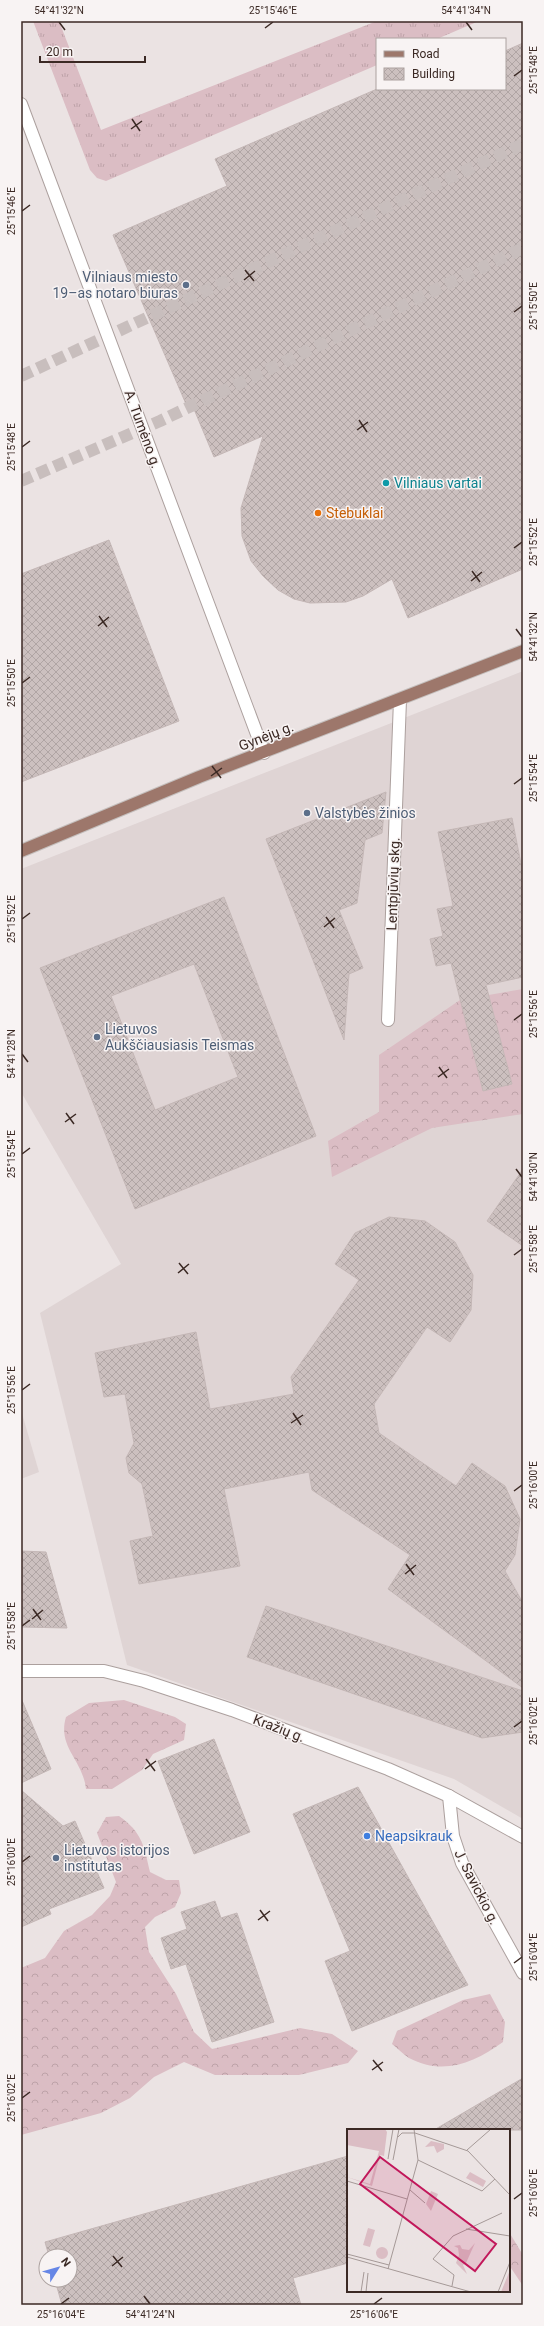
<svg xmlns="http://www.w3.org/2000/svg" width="544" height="2326" viewBox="0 0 544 2326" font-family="Roboto,sans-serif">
<defs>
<pattern id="grass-tufts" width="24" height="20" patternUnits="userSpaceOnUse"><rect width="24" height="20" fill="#dbbdc4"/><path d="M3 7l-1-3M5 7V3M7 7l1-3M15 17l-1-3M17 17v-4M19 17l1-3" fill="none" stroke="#bda2a8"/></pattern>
<pattern id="forest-crowns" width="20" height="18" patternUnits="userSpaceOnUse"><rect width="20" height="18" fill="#dbbdc4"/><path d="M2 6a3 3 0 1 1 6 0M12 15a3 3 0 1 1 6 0" fill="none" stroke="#bda2a8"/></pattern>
<pattern id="building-cross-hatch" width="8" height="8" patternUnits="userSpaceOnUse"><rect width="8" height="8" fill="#ccc0bf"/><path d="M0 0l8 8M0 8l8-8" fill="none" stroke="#b0a5a4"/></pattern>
</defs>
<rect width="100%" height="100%" fill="#ebe3e3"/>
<g fill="#dfd4d4">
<polygon points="523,671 523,1819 454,1779 127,1665 40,1313 121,1264 21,1092 21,869"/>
<polygon points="21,1410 39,1472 21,1479"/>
</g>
<polygon fill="url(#grass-tufts)" points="33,21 59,21 101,130 377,21 479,21 437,39 377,39 377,65 106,181 97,178 90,170"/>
<g fill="url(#forest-crowns)">
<polygon points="523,989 523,1114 432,1128 332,1177 328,1141 379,1112 379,1055 460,1000"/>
<path d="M124 1700 175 1717 186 1724 184 1740 153 1754 142 1770 112 1789H86C83 1760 57 1747 66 1717L89 1703Z"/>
<path d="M119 1816C142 1832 144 1846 150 1872L166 1880H179L181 1893 175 1907 155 1917 145 1927 149 1952 176 1994 194 2032 212 2049 300 2028 332 2034 358 2051 348 2063 299 2075H215L184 2062 154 2077 130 2098 101 2113 21 2135V1968L45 1958 64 1931 92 1915 110 1896 116 1882 97 1833 106 1817Z"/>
<path d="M490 1994 505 2022 503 2042C474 2063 443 2076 409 2058 403 2054 397 2048 392 2044L397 2031 463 2000Z"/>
<polygon points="509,2232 523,2255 523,2286 509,2265"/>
</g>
<g fill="url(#building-cross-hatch)" stroke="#c4b7b6" fill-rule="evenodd">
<polygon points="523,43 523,569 408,618 392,579 363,596 346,602 310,603 294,599 278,590 263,576 251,561 242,536 241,508 263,436 214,457 191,402 186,404 113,235 227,186 215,159 377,89 505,89 505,51"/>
<polygon points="109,540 179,721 21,782 21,574"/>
<polygon points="386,792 382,833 365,840 357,903 339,910 363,968 349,974 344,1040 266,839"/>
<polygon points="512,818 523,874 523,977 486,985 512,1084 483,1091 451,963 436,966 430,939 443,936 437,909 453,906 438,832"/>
<path d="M224 897 316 1136 135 1209 40 968ZM194 964 238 1077 155 1110 111 996Z"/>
<polygon points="523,1169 523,1246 487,1221"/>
<polygon points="389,1217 425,1221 455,1242 473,1275 471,1310 450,1342 427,1327 374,1404 379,1433 456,1486 472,1463 505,1486 520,1519 515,1555 505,1571 523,1603 523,1688 388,1589 410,1555 312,1490 309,1472 224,1489 240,1566 139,1584 130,1541 153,1536 142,1484 129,1473 126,1458 134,1443 125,1394 104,1397 95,1353 196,1332 210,1409 294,1394 291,1377 359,1280 335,1264 355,1233"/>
<polygon points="21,1551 46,1552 67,1628 21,1627"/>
<polygon points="266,1606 523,1691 523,1732 482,1738 247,1657"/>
<polygon points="21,1698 51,1769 21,1783"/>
<polygon points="214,1739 250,1832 194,1854 158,1761"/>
<polygon points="358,1787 468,1985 352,2031 325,1961 350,1951 293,1814"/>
<polygon points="21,1790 63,1826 75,1821 104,1888 49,1909 51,1914 21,1927"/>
<polygon points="215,1901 221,1918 237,1913 274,2022 212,2042 186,1964 171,1969 161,1938 187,1929 181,1912"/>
<polygon points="523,2078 523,2130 434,2130"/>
<polygon points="348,2156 348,2263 293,2278 301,2305 62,2305 55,2280 70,2280 70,2256 49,2256 45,2242"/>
</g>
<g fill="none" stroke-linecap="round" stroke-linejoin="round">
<g stroke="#c8bebd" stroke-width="12" stroke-dasharray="12 6" stroke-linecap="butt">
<polyline points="21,376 523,144"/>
<polyline points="21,481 160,421 523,248"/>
</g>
<defs>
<g id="minor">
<polyline points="21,104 264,753"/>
<polyline points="388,1020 400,700"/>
<polyline points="21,1671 104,1671 144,1681 232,1710 388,1769 449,1796 523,1837"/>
<polyline points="449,1796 453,1836 462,1863 523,1973"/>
</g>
<polyline id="major" points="21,851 199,777 523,651"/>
</defs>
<use href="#minor" stroke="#aca09e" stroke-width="14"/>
<use href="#major" stroke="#c4bfbd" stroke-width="14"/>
<use href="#minor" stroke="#fff" stroke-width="12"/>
<use href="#major" stroke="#9d776b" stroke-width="12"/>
</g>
<path fill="none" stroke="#3b2924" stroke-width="1.5" d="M59 22 65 30M466 22 472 30M265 28 273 22M514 76 522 70M132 119 140 131M131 129 142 121M22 211 30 205M245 270 254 281M244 280 255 271M514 312 522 306M359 420 367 432M357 430 368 422M22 447 30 441M514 548 522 542M472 571 480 582M471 581 482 572M99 616 107 627M98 626 109 617M516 629 522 637M22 683 30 677M212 766 221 778M211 776 222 768M514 784 522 778M326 917 334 928M22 919 30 913M324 927 335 918M514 1020 522 1014M22 1054 28 1062M439 1067 447 1078M438 1077 449 1069M66 1113 74 1124M65 1122 76 1114M22 1154 30 1148M516 1169 522 1177M514 1255 522 1249M179 1263 188 1274M178 1273 189 1264M22 1390 30 1384M293 1413 301 1425M291 1423 303 1415M514 1491 522 1485M406 1564 414 1575M405 1574 416 1565M33 1609 41 1620M32 1619 43 1610M22 1626 30 1620M514 1727 522 1721M146 1759 155 1771M145 1769 156 1761M22 1862 30 1856M260 1910 268 1921M258 1920 270 1911M514 1963 522 1957M373 2060 382 2071M372 2070 383 2062M22 2098 30 2092M514 2199 522 2193M113 2256 122 2267M112 2266 123 2257M144 2296 150 2304M61 2304 69 2298M374 2304 382 2298"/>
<g fill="#5c6f8a" stroke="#f8f3f3" stroke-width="1.5">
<circle cx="186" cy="285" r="4"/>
<circle cx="307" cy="813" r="4"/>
<circle cx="97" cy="1037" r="4"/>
<circle cx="56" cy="1858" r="4"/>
</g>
<circle fill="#0f9aa8" stroke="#f8f3f3" stroke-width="1.5" cx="386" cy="483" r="4"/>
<circle fill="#e8710a" stroke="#f8f3f3" stroke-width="1.5" cx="318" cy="513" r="4"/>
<circle fill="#3f7fe0" stroke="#f8f3f3" stroke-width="1.5" cx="367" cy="1836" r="4"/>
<g text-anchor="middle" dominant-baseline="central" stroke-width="3" stroke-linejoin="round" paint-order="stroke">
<g font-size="14" fill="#4e5e75" stroke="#f8f3f3" text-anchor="start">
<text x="178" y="277" text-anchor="end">Vilniaus miesto<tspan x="178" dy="16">19–as notaro biuras</tspan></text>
<text x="315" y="813">Valstybės žinios</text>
<text x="105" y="1029">Lietuvos<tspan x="105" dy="16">Aukščiausiasis Teismas</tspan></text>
<text x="64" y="1850">Lietuvos istorijos<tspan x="64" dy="16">institutas</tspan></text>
</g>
<g font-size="14" fill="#3b2924" stroke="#f8f3f3">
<text transform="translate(143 429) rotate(70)">A. Tumėno g.</text>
<text transform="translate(266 736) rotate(-21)">Gynėjų g.</text>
<text transform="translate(393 884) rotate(-88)">Lentpjūvių skg.</text>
<text transform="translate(279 1728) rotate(21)">Kražių g.</text>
<text transform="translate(477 1887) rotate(63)">J. Savickio g.</text>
</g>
<g font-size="14" fill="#0d838f" stroke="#f8f3f3" text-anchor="start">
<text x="394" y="483">Vilniaus vartai</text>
</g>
<g font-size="14" fill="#c56008" stroke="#f8f3f3" text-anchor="start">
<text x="326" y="513">Stebuklai</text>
</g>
<g font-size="14" fill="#366cbe" stroke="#f8f3f3" text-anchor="start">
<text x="375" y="1836">Neapsikrauk</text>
</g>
</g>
<g transform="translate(347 2129)">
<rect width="163" height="163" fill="#ebe3e3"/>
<path d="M0 0H38L40 3 37 27 33 26 25 57 0 48 23 55 32 22 0 16ZM21 99 28 101 23 118 16 116Z" fill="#dbbdc4"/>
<path d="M84 12 97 15V20L90 24 87 17 78 18ZM84 62 91 65 84 82 79 75ZM128 114 119 134 116 136 120 145 109 134 112 126 111 119 107 117 113 116 115 120 122 121Z" fill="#dbbdc4"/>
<path d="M123 43 139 52 136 58 119 49ZM29 124a6 6 0 1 1 12 0a6 6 0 1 1-12 0ZM163 141V163H154Z" fill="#dbbdc4"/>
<path fill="none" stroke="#a59997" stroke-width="1" d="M68 4 121 22 163 66M51 8 55 4H68M120 21 144 0M41 30 46 0M46 31 52 0M71 31 135 62 148 50M0 52 60 70M63 61 78 74M119 100 163 107M0 125 42 136M0 128 124 163M41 140 71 31 67 0M105 157 107 146 86 130 106 107 155 84M14 163 17 143M19 163 21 144M151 163 163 133"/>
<path fill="#c2185b" fill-opacity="0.15" stroke="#c2185b" stroke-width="2" d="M33 28 149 115 128 142 13 55Z"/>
<rect width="163" height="163" fill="none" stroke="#3b2924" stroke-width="2"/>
</g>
<rect width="544" height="2326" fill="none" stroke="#f8f3f3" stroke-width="44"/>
<rect x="376" y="38" width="130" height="52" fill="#f8f3f3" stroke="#aca2a0"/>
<rect x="384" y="51" width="20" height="6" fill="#9d776b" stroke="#aca2a0"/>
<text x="412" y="58" font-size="12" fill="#3b2924">Road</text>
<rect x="384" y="68" width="20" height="12" fill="url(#building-cross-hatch)" stroke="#aca2a0"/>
<text x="412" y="78" font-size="12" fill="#3b2924">Building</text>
<g transform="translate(58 2268) rotate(53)"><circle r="19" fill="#f8f3f3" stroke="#aca2a0"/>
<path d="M0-3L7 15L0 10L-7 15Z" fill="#6686e6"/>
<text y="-6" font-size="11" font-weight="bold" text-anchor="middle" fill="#3b2924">N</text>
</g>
<path d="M40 56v6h105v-6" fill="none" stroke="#3b2924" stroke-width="2"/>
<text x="46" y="56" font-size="12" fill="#3b2924" stroke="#f8f3f3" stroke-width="3" paint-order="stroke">20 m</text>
<rect x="22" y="22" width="500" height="2282" fill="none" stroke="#3b2924" stroke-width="1.5"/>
<g font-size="10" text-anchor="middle" fill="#3b2924">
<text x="59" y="14">54°41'32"N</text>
<text x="273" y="14">25°15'46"E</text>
<text x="466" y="14">54°41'34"N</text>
<text transform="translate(533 70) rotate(-90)" y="4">25°15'48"E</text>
<text transform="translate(11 211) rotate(-90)" y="4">25°15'46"E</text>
<text transform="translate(533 306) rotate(-90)" y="4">25°15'50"E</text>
<text transform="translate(11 447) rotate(-90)" y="4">25°15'48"E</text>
<text transform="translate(533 542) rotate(-90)" y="4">25°15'52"E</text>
<text transform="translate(533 637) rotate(-90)" y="4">54°41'32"N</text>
<text transform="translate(11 683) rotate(-90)" y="4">25°15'50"E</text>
<text transform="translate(533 778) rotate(-90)" y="4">25°15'54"E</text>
<text transform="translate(11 919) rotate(-90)" y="4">25°15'52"E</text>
<text transform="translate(533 1014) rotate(-90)" y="4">25°15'56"E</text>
<text transform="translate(11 1054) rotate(-90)" y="4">54°41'28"N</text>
<text transform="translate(11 1154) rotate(-90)" y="4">25°15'54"E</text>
<text transform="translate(533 1177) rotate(-90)" y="4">54°41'30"N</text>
<text transform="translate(533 1249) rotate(-90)" y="4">25°15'58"E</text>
<text transform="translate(11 1390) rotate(-90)" y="4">25°15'56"E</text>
<text transform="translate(533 1485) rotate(-90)" y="4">25°16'00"E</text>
<text transform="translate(11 1626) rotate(-90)" y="4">25°15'58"E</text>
<text transform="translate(533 1721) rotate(-90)" y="4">25°16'02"E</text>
<text transform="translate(11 1862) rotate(-90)" y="4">25°16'00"E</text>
<text transform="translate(533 1957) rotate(-90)" y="4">25°16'04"E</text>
<text transform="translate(11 2098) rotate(-90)" y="4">25°16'02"E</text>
<text transform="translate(533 2193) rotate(-90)" y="4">25°16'06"E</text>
<text x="61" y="2318">25°16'04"E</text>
<text x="150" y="2318">54°41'24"N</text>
<text x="374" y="2318">25°16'06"E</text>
</g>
</svg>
